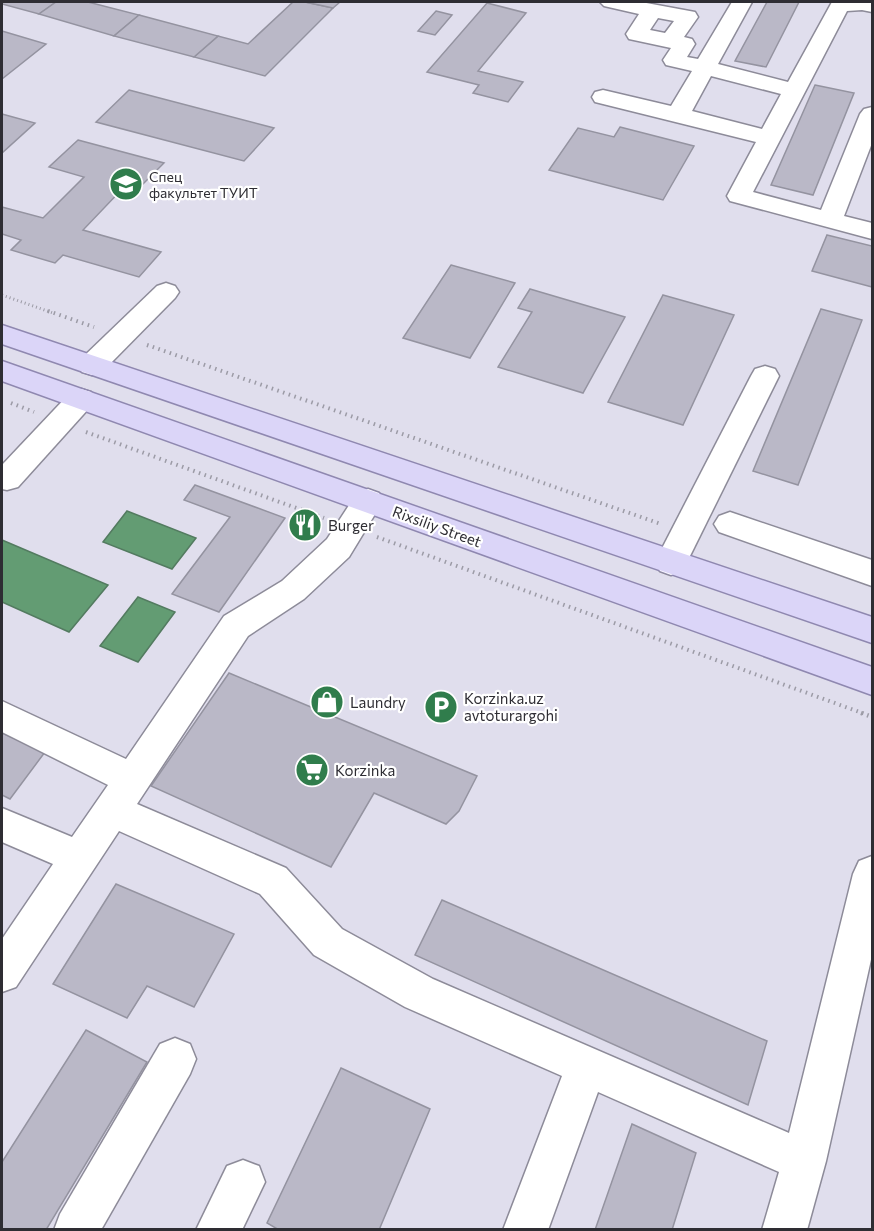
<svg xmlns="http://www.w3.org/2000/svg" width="874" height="1231" viewBox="0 0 874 1231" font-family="Commissioner,sans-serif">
<rect width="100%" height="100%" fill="#e0deed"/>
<g fill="#639c73" stroke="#537b60" stroke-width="1.5">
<polygon points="127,511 196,538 172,569 103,542"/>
<polygon points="2,540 108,585 69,632 2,602"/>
<polygon points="138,597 175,612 138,662 100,646"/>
</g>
<g fill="#bab8c7" stroke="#9493a0" stroke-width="1.5">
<polygon points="2,2 56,2 39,14 2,4"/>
<polygon points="56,2 88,2 139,15 114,36 39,14"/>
<polygon points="293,2 305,2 333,8 265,76 194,57 218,36 248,44"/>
<polygon points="305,2 340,2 333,8"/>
<polygon points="767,2 799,2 766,67 735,61"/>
<polygon points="487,3 526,13 478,71 523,82 508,102 473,93 479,85 427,72"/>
<polygon points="436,11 452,15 435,35 418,31"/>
<polygon points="139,15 218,36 194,57 114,36"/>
<polygon points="2,31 46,44 2,79"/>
<polygon points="815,85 854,93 813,195 771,185"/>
<polygon points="129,90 274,128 244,161 96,122"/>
<polygon points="2,114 35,123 2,153"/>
<polygon points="620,127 694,146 663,200 549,170 578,128 614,137"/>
<polygon points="78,140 164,163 138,189 125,186 83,230 161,252 139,277 63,255 55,263 11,250 21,240 2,234 2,207 43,218 84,177 49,167"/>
<polygon points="827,235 872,246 872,287 812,271"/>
<polygon points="451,265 515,283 470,358 403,338"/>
<polygon points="530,289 625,317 583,393 498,367 532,312 518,308"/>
<polygon points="663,295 734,315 683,425 608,402"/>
<polygon points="821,309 862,320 798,485 753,471"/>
<polygon points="195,485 285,518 219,612 172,594 230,517 184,500"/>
<polygon points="229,673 477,776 459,811 446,824 374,793 331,867 151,786"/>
<polygon points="2,733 45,752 10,799 2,795"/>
<polygon points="116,884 234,934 194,1007 147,986 127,1018 53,984"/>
<polygon points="442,900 767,1041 748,1105 415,955"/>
<polygon points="86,1030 147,1062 46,1230 2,1230 2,1162"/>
<polygon points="341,1068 430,1109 379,1230 279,1230 267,1223"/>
<polygon points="632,1124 696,1153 672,1230 595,1230"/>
</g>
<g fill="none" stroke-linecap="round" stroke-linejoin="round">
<defs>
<g id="minor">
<path d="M600 2H641L695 12 698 17 684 37 692 39 695 44 687 57 698 59 732 2H752L718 64 788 82 832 2H872V12L862 10 847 11 753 192 821 210 860 114 864 109 872 107V143L844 216 872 223V239L730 201 727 196 756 142 595 102 592 97 595 92 603 90 671 106 692 71 666 65 663 60 671 48 629 39 626 34 639 14 604 6ZM658 18 674 21 665 33 650 30ZM711 76 781 94 762 129 692 111Z"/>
<polygon points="166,283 175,286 179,292 175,298 102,372 92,375 82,372 78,365 82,358 157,286"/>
<polygon points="765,366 775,369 779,376 687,562 682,571 671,575 660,571 655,562 751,376 755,369"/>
<polygon points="81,389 91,392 95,399 91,406 18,487 7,490 2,489 2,465 71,392"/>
<polygon points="368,489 379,493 383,501 349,557 304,599 248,636 137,804 286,868 342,929 433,979 789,1133 853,874 859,861 872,856 872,955 826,1161 807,1230 762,1230 779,1172 598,1092 548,1230 503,1230 562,1076 405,1007 314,955 260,894 119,831 16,987 2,992 2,939 53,864 2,842 2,808 72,837 108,785 2,732 2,701 126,759 224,616 282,581 327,539 357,493"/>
<polygon points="730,512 872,560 872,586 719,532 714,524 719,516"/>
<polygon points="175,1038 190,1044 196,1059 190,1074 101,1230 54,1230 60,1214 160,1044"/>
<polygon points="243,1160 259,1166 265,1182 242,1230 196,1230 227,1166"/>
</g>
<g id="major">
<polygon points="2,325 872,617 872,643 2,344"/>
<polygon points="2,361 872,667 872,695 2,381"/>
</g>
</defs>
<use href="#minor" stroke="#8d8b99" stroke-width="3"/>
<use href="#major" stroke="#8f88b0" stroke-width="3"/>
<polyline stroke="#9c9ba6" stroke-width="3" stroke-dasharray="1 3" stroke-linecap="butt" points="2,295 53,313"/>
<g stroke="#9c9ba6" stroke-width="4" stroke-dasharray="1.5 4.5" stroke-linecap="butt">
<polyline points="48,311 94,327"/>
<polyline points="147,345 661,524"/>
<polyline points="11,403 34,412"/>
<polyline points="86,432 324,518"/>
<polyline points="377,537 865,714"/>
</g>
<polyline stroke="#9c9ba6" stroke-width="4.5" stroke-dasharray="1.5 5" stroke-linecap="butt" points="861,713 872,717"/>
<use href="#minor" fill="#fff" fill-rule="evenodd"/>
<use href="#major" fill="#dbd5f8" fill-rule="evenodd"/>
</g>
<defs>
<symbol id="university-disc" viewBox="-11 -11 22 22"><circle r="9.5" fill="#307d4c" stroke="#fff"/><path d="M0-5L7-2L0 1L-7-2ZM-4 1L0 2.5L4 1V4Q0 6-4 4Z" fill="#fff"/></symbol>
<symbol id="restaurant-disc" viewBox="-11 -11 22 22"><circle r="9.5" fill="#307d4c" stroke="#fff"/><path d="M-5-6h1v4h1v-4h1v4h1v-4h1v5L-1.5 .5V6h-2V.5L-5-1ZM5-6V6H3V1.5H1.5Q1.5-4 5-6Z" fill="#fff"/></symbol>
<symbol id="shop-disc" viewBox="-11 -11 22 22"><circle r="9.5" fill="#307d4c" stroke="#fff"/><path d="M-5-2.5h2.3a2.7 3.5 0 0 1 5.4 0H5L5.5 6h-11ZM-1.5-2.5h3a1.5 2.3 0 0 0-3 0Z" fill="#fff"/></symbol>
<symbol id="parking-disc" viewBox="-11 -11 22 22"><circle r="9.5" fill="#307d4c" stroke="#fff"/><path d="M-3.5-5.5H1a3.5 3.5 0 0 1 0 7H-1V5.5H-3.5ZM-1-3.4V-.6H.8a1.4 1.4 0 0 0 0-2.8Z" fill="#fff"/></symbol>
<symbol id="supermarket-disc" viewBox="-11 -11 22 22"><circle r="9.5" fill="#307d4c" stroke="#fff"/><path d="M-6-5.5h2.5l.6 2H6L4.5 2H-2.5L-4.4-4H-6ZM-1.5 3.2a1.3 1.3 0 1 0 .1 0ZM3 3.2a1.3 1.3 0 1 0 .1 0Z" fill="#fff"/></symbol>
</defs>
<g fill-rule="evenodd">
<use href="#university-disc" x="107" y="165" width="38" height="38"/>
<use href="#restaurant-disc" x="286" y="506" width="38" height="38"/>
<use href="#shop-disc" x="308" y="683" width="38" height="38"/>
<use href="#parking-disc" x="422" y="688" width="38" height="38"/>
<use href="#supermarket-disc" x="293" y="751" width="38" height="38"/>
</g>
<g text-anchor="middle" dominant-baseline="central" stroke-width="4.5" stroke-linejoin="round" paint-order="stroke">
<g font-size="14" fill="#2e2d33" stroke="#fff" text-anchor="start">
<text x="149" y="176">Спец<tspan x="149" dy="16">факультет ТУИТ</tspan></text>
</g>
<g font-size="15" fill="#2e2d33" stroke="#fff" text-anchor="start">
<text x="328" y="525">Burger</text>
<text x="464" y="698">Korzinka.uz<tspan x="464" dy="17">avtoturargohi</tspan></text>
<text x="350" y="702">Laundry</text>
<text x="335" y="770">Korzinka</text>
</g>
<g font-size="15" fill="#2e2d33" stroke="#fff">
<text transform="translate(437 526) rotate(20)">Rixsiliy Street</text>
</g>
</g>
<rect width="874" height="1231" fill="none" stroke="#2e2d33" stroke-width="6"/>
</svg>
